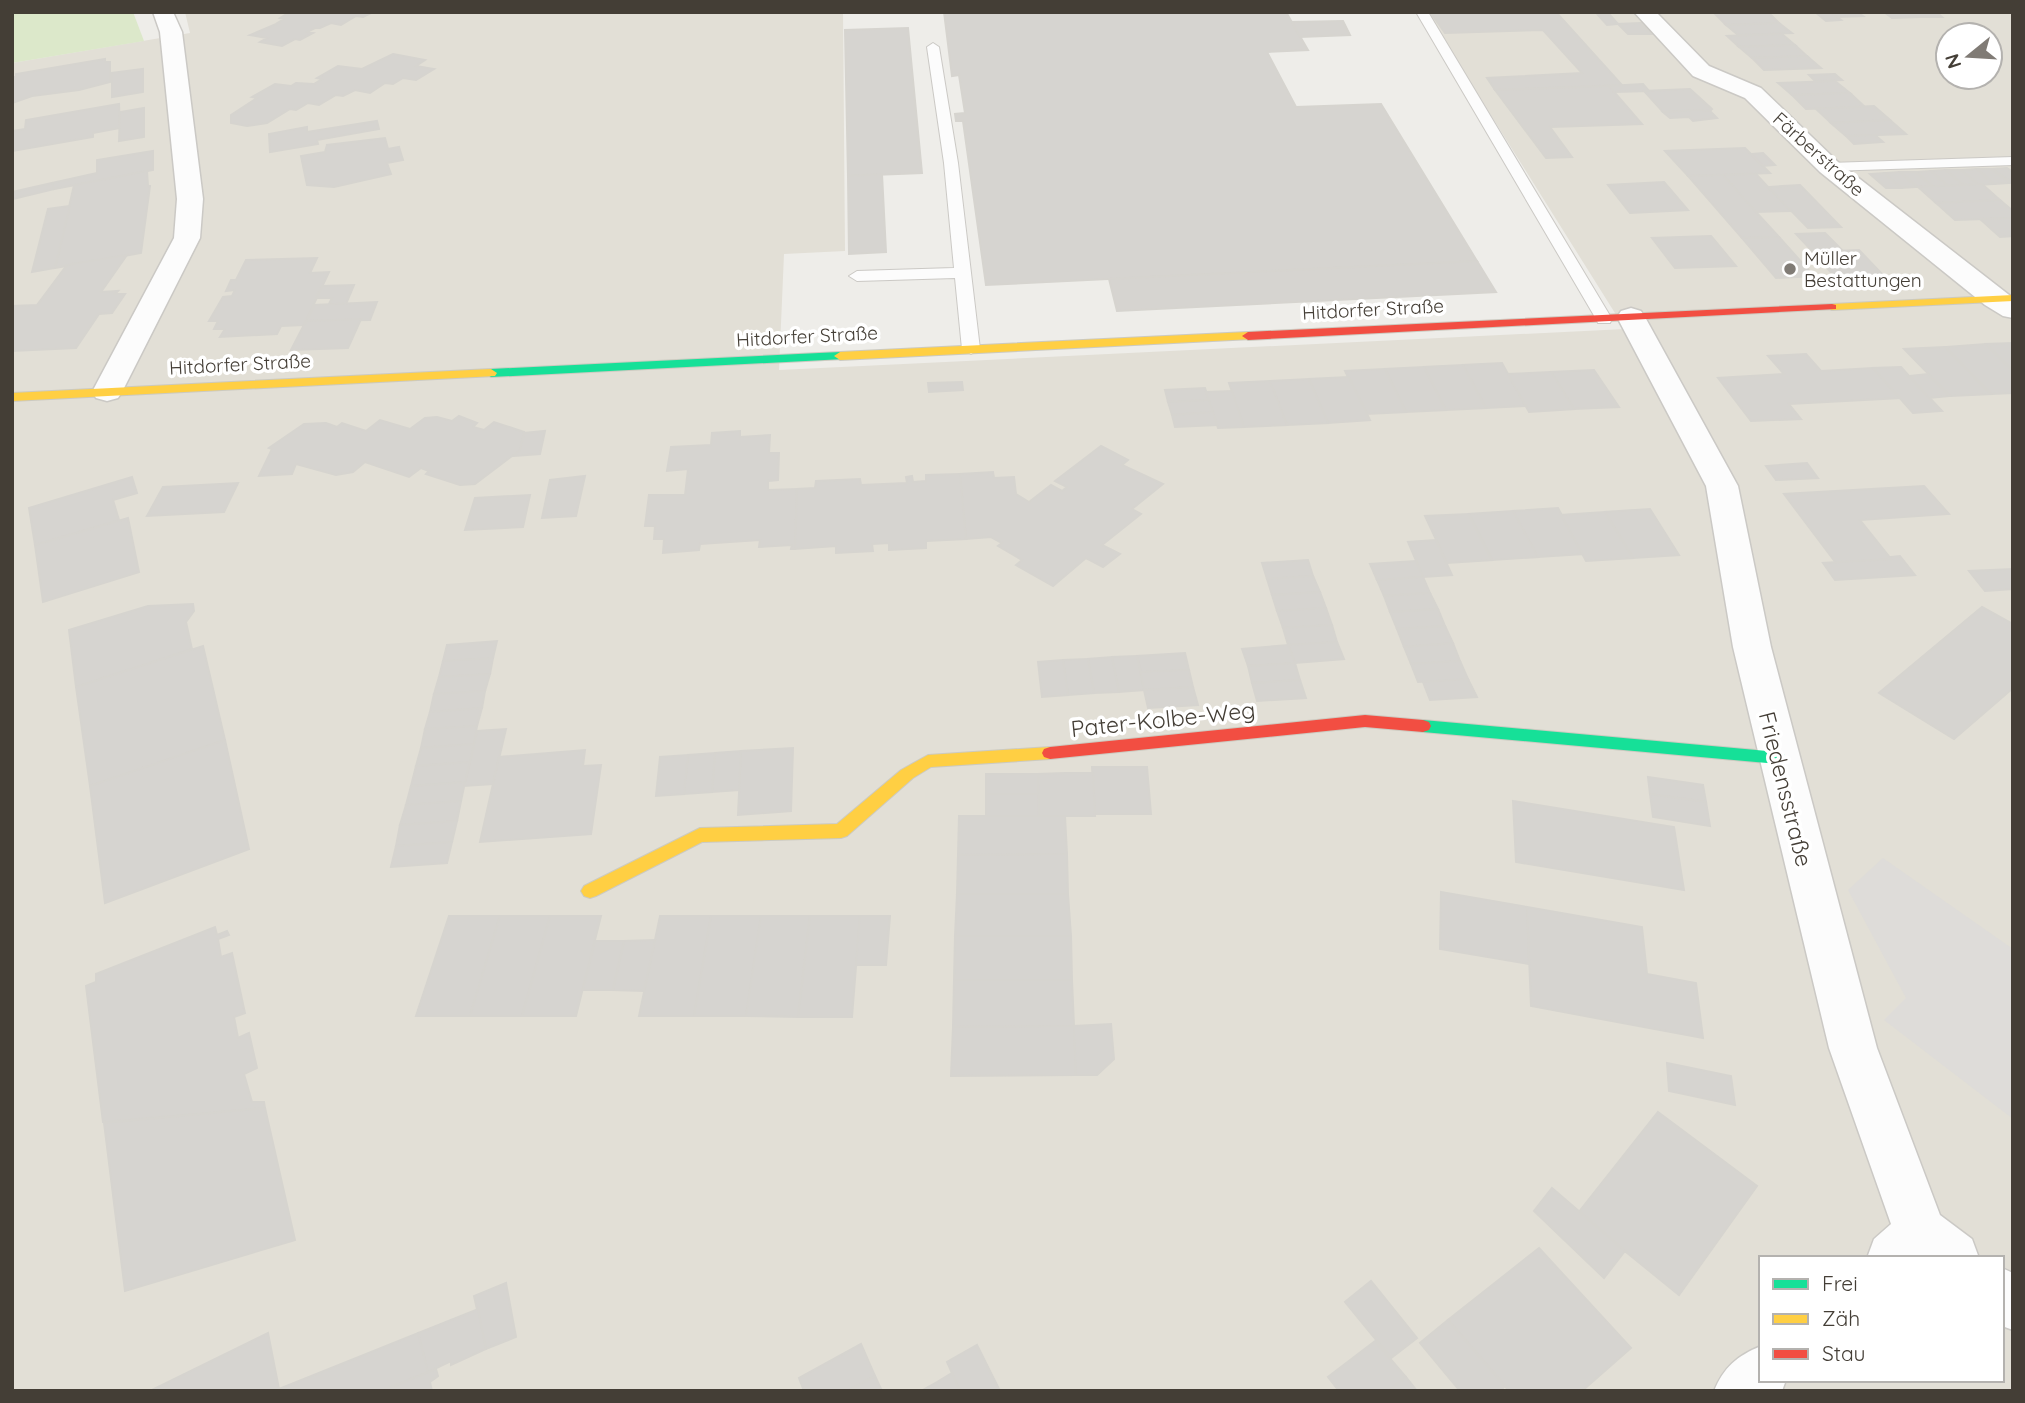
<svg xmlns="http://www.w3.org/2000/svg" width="2025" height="1403" viewBox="0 0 2025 1403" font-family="Quicksand,sans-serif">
<rect width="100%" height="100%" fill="#eeede9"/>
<path fill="#e2dfd6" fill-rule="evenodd" d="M185 12H843L845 251 784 254 779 370 1625 329 1426 12H2013V1391H12V63L190 33ZM1948 35H1990V77H1948ZM1761 1258H2002V1380H1761Z"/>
<polygon fill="#dce8ca" points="12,12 133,12 144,41 12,63"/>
<polygon fill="#dedcd9" points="1883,858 2013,949 2013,1119 1884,1020 1906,998 1848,890"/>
<g fill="#d6d4d0" stroke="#d6d4cf" stroke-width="2">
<polygon points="290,12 373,12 363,17 356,16 341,25 331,23 320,28 315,28 307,32 313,33 300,40 295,39 282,46 260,42 267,38 250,35 281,22 279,22 284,19 280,18"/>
<polygon points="944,12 1286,12 1308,50 1267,52 1296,107 1381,104 1477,261 986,285 963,121 956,121 955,114 965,113 959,75 952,76"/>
<polygon points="1430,12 1556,12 1622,85 1495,90 1487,78 1582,73 1543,30 1445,33"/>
<polygon points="1768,12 1779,23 1726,25 1715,14"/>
<polygon points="1815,12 1830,12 1841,20 1826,21"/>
<polygon points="1830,12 1857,12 1863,16 1837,17"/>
<polygon points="1884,12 1910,12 1917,17 1892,18"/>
<polygon points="1910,12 1936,12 1942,17 1917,17"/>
<polygon points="1609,14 1618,24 1607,25 1598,15"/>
<polygon points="1343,21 1350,35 1300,37 1292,22"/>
<polygon points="1641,23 1651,34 1628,34 1618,24"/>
<polygon points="1779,23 1792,33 1738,35 1726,25"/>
<polygon points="908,28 922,173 848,176 845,30"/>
<polygon points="1782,34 1795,45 1739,47 1727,36"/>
<polygon points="1795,45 1807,56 1752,58 1739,47"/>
<polygon points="393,54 425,60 416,66 434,69 416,80 403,78 393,84 385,83 370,93 355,90 343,96 336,95 319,105 308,103 296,110 290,109 267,123 247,126 231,123 231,115 257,98 252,97 275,84 291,86 296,83 314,84 322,79 317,78 338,66 362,69"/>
<polygon points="1807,56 1821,68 1764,70 1752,58"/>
<polygon points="105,59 105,62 110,62 110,82 79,90 32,96 12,103 12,77 16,77 16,74"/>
<polygon points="143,69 143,92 112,97 112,73"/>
<polygon points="1835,74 1842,80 1815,81 1809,75"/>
<polygon points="1835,81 1850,93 1792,95 1778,83"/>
<polygon points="1643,84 1649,91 1614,92 1609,86"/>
<polygon points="1609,86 1642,124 1550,127 1572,157 1546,158 1495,90"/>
<polygon points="1690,89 1712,109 1710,111 1663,112 1644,91"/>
<polygon points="1850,93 1865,107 1806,109 1792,95"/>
<polygon points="119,104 120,128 93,133 93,137 12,151 12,131 25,129 26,120"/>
<polygon points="1874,106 1890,120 1831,123 1816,109"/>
<polygon points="144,108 144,137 119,141 120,112"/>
<polygon points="1698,110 1710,111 1717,118 1693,121 1689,117 1670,118 1663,112"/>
<polygon points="1890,120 1906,134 1846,136 1831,123"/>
<polygon points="377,121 379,129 317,140 318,144 270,152 269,134 307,127 307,132"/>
<polygon points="1875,135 1883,142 1854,144 1846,136"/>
<polygon points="385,138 388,149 399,147 403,160 387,163 391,174 334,187 307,185 301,156 325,152 327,145"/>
<polygon points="1745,148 1770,173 1688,176 1665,151"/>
<polygon points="153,151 153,170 54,189 52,183 97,173 97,160"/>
<polygon points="1763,153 1775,165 1763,166 1751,154"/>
<polygon points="2007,168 2013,172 2013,183 1992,169"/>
<polygon points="1977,169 1994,184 1979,185 1961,170"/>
<polygon points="1977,169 1992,169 2010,183 1994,184"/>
<polygon points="1946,170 1963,185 1948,186 1931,171"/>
<polygon points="1946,170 1961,170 1979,185 1963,185"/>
<polygon points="147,171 148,186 150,186 141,253 55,268 74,185"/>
<polygon points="1931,171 1948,186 1932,186 1916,172"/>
<polygon points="1900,172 1917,187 1901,188 1885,173"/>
<polygon points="1900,172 1916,172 1932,186 1917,187"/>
<polygon points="1885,173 1901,188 1886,188 1870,174"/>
<polygon points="882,174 886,252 849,254 848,176"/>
<polygon points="1756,174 1768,187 1791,211 1756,212 1723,175"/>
<polygon points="1723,175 1756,212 1779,237 1742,238 1688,176"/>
<polygon points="1664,182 1688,210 1630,213 1608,185"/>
<polygon points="52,183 54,189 13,199 12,192"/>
<polygon points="1982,184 2000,200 1936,203 1918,187"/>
<polygon points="1800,185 1841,227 1808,228 1768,187"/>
<polygon points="2000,200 2013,211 2013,218 1955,220 1936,203"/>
<polygon points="70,206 55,268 32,272 48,209"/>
<polygon points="2013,218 2013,236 2000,237 1980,219"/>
<polygon points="1825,233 1843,251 1813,252 1796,234"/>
<polygon points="1711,236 1736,266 1675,268 1652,238"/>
<polygon points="1779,237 1814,276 1776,278 1742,238"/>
<polygon points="1859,250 1883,275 1835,277 1813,252"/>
<polygon points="127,255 101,292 118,291 115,294 125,294 112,313 99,314 76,348 12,351 12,306 37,305 67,265"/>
<polygon points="317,258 310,273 329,272 304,325 281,326 277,334 220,337 225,329 214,329 218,321 209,321 223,297 232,296 235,290 226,291 231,280 236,280 246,260"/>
<polygon points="1477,261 1496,292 1117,311 1109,279"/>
<polygon points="354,285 346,304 329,304 332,298 316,298 322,286"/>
<polygon points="377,302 370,320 306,321 314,305"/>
<polygon points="361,319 348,348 291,350 306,321"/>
<polygon points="2013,343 2013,371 1986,344"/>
<polygon points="1986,344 2013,371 2013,393 1991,394 1945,347"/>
<polygon points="1945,347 1991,394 1950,396 1904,349"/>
<polygon points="1806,354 1821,371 1873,368 1900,398 1789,404 1801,419 1751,421 1718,378 1784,374 1768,356"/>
<polygon points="1502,363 1508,374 1526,406 1486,408 1463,365"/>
<polygon points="1463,365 1486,408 1446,410 1424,367"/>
<polygon points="1424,367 1446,410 1406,412 1385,369"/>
<polygon points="1901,367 1909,376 1942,411 1913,413 1873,368"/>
<polygon points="1385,369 1406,412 1366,414 1345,371"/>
<polygon points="1594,370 1619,407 1574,409 1551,372"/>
<polygon points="1551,372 1574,409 1529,412 1508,374"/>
<polygon points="1928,374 1950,396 1929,398 1909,376"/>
<polygon points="1349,377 1370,420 1328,423 1309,379"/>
<polygon points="1309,379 1328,423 1287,425 1270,381"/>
<polygon points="1270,381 1287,425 1244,427 1229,383"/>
<polygon points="962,382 963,390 929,392 928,383"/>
<polygon points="1205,388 1209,400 1168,402 1165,390"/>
<polygon points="1232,391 1244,427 1218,428 1206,392"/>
<polygon points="1209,400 1213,412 1172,415 1168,402"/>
<polygon points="1213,412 1217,425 1175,427 1172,415"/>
<polygon points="459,416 477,423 473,427 484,430 494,422 524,432 520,450 475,484 460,485 426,474 429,471 421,468 409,477 365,462 353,472 336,475 296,464 292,474 259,476 272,449 269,448 304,424 326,423 337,427 342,423 366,431 380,420 410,429 425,418 437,417 452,421"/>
<polygon points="545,431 540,454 513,456 520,450 524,433"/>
<polygon points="740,431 740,437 770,435 769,453 779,453 778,480 768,481 768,490 797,489 795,549 791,549 792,545 759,547 760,540 700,544 699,550 663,553 664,539 654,539 655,526 645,526 649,495 685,495 688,469 667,471 671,447 711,445 712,433"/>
<polygon points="1101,446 1128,460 1122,465 1163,484 1132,509 1141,514 1102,545 1120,554 1103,567 1086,558 1053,586 1016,565 1022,560 998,546 1002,543 991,537 966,539 960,474 993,472 994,478 1014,477 1016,494 1029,502 1051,485 1062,491 1067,487 1055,481"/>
<polygon points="1807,463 1818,478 1776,480 1766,466"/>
<polygon points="960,474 966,539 926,541 926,548 889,550 889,543 872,544 873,551 836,553 836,546 795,549 797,489 815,488 816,481 860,479 861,485 907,483 906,477 912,476 913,482 926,481 926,475"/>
<polygon points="585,476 576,516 542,518 550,480"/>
<polygon points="132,477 137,493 113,500 119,520 35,545 29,508"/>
<polygon points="238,483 224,512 147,516 163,487"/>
<polygon points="1924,486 1949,514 1860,520 1891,559 1836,563 1784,494"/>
<polygon points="530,495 523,527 465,530 475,498"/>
<polygon points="1558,508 1583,554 1538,557 1513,511"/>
<polygon points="1650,509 1679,555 1633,558 1605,512"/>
<polygon points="1513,511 1538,557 1492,560 1469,514"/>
<polygon points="1605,512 1633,558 1586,561 1561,515"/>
<polygon points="1469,514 1492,560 1447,563 1425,516"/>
<polygon points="128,518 139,572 43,602 35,545"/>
<polygon points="1436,540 1452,575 1423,577 1408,542"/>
<polygon points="1900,556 1915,575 1835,580 1823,563 1891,559 1890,557"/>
<polygon points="1308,560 1313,576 1267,579 1262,563"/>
<polygon points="1416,561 1423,577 1377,580 1370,564"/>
<polygon points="2013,569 2013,589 1985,591 1969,571"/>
<polygon points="1313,576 1320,592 1272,595 1267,579"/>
<polygon points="1423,577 1430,593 1384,596 1377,580"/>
<polygon points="1320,592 1326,608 1277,611 1272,595"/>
<polygon points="1430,593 1438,609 1390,612 1384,596"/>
<polygon points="193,604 194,611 186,622 192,649 76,687 69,630 148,606"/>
<polygon points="1982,607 2013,624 2013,688 1954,739 1879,693"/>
<polygon points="1326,608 1332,625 1283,628 1277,611"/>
<polygon points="1438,609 1445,626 1397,629 1390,612"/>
<polygon points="1332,625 1337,642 1288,645 1283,628"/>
<polygon points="1445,626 1453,643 1404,647 1397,629"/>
<polygon points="497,641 493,658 443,661 447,645"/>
<polygon points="1337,642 1344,659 1295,663 1288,645"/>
<polygon points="1453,643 1460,661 1411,664 1404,647"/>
<polygon points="1288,645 1295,663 1248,666 1242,649"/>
<polygon points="203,646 225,740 90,786 76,687"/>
<polygon points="1185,653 1189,670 1141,672 1137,656"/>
<polygon points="1137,656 1144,690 1119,692 1112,657"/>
<polygon points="1112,657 1119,692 1094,693 1088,659"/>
<polygon points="493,658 490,674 439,677 443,661"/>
<polygon points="1088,659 1094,693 1068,695 1063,660"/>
<polygon points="1063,660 1068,695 1042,697 1038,662"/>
<polygon points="1460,661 1468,679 1418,682 1411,664"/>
<polygon points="1295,663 1300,680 1252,683 1248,666"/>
<polygon points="1189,670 1193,687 1144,690 1141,672"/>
<polygon points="490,674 485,691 434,694 439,677"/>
<polygon points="1468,679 1477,697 1430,700 1423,682"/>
<polygon points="1300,680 1306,698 1257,701 1252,683"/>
<polygon points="1193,687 1198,705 1148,708 1144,690"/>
<polygon points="485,691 482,708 430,712 434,694"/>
<polygon points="482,708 477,726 425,729 430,712"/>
<polygon points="477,726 474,744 421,748 425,729"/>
<polygon points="506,729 493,784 464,786 477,731"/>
<polygon points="225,740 249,849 105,903 90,786"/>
<polygon points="474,744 470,762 416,766 421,748"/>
<polygon points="793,748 791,811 738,815 741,751"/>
<polygon points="585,750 583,766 601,765 591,834 480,842 499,757"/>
<polygon points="741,751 739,790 712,792 715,753"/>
<polygon points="715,753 712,792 684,794 688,755"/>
<polygon points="688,755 684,794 656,796 660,757"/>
<polygon points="470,762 465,782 411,786 416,766"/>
<polygon points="1092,767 1147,767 1151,814 1095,814"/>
<polygon points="1065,773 1093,773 1095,816 1039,816 1038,774"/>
<rect x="986" y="774" width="52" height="20"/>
<polygon points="1648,777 1703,785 1706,802 1650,794"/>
<polygon points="465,782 461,801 406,805 411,786"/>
<polygon points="986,794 1038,794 1039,816 986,816"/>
<polygon points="1650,794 1706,802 1710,826 1653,817"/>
<polygon points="461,801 457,821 400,825 406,805"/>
<polygon points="1513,801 1674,827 1684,890 1516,862"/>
<polygon points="959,816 1065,816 1067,854 958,855"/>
<polygon points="457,821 452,842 396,846 400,825"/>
<polygon points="452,842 447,863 391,867 396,846"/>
<polygon points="1067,854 1068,894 957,894 958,855"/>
<polygon points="1441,892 1527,907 1529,964 1440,949"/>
<polygon points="957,894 1068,894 1071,936 955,936"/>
<polygon points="1527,907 1642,927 1647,974 1696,983 1703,1038 1531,1006"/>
<polygon points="449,916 500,916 470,1016 416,1016"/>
<polygon points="500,916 550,916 522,1016 470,1016"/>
<polygon points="550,916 601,916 576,1016 522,1016"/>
<polygon points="660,916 711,916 694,1016 639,1016"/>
<polygon points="711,916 761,916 746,1016 694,1016"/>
<polygon points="761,916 810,916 798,1017 746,1016"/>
<polygon points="810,916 860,916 852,1017 798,1017"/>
<polygon points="860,916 890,916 886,965 856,965"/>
<polygon points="215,927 217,935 227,931 229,935 218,939 221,957 232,953 245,1013 234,1017 238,1038 249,1033 257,1068 244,1074 252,1102 264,1102 265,1108 103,1122 86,986 96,982 96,974"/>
<polygon points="955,936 1071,936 1072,980 954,980"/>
<polygon points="655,940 644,991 613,990 624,941"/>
<polygon points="595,941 624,941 613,990 583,990"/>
<polygon points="954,980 1072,980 1074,1026 953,1027"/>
<polygon points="1111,1024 1114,1059 1097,1075 1076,1075 1074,1026"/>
<polygon points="1074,1026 1076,1075 951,1076 953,1027"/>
<polygon points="1667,1063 1731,1076 1735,1105 1669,1091"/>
<polygon points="265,1108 295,1240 125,1291 104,1123"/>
<polygon points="1658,1112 1757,1186 1679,1295 1578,1213"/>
<polygon points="1552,1188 1625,1251 1604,1278 1534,1211"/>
<polygon points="1539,1248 1631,1348 1582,1391 1509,1391 1448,1320"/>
<polygon points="1371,1281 1417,1338 1391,1358 1345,1302"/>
<polygon points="506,1283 516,1337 486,1349 474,1296"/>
<polygon points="478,1309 486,1349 451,1365 451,1361 428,1372 418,1333"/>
<polygon points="1448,1320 1505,1386 1500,1391 1460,1391 1420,1343"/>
<polygon points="268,1333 279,1389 418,1333 428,1372 382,1391 150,1391"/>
<polygon points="1375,1341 1406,1377 1388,1391 1339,1391 1328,1377"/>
<polygon points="861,1344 875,1376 847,1391 804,1391 799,1378"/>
<polygon points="977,1345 1000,1391 960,1391 947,1362"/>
<polygon points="436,1369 438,1376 430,1382 432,1391 382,1391"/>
<polygon points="952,1373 960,1391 921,1391 937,1382"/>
<polygon points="875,1376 882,1391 847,1391"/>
<polygon points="1406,1377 1417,1391 1388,1391"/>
</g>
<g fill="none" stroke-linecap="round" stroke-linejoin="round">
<defs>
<g id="lane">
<polygon points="1416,12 1428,12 1612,319 1610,323 1598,323 1596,319"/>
<polygon points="933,43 939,47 958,163 980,349 971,354 962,349 955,278 857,281 849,276 857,271 954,268 944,163 927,47"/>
<polygon points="2013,157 2013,165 1829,171 1822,167 1829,163"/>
</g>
<g id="street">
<polygon points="153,12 173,12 182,32 203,199 200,238 122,392 118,398 107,401 96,398 92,392 174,238 177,199 160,32"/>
<polygon points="1634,12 1656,12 1709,66 1761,88 1838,162 2013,298 2013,318 2003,316 1985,305 1820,172 1745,98 1693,76"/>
<polygon points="1631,308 1641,311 1645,317 1738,486 1771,647 1877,1048 1940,1215 1972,1239 1979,1258 1867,1258 1874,1239 1891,1224 1829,1048 1733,647 1706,486 1617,317 1621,311"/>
<polygon points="2002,1268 2013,1273 2013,1330 2002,1326"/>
<path d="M1761 1346V1380H1786L1782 1391H1714C1724 1367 1737 1356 1761 1346Z"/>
</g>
<g id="fast">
<polygon points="840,352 846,356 844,359 491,377 485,373 491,369"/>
<polygon points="1423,720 1778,752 1784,754 1786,758 1784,762 1778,764 1423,732 1417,730 1415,726 1417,722"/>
</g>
<g id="slow">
<polygon points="2013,295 2013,301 1832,310 1826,307 1832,304"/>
<polygon points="1248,332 1252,333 1252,339 840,360 834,356 840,352"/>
<polygon points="491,369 497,373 495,376 12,401 12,393"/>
<polygon points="1050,747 1056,749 1058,753 1056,757 1050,759 931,767 913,778 847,836 841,838 702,842 596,896 590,898 584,896 581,891 584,886 700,828 837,824 901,770 928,755"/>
</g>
<g id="jam">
<polygon points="1832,304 1836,305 1836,309 1248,340 1242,336 1248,332"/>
<polygon points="1365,715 1423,720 1429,722 1431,726 1429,730 1423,732 1365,727 1050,759 1044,757 1042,753 1044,749 1050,747"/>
</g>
</defs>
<use href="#lane" stroke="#cbc9c5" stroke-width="2"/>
<use href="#street" stroke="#cbc9c5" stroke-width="3"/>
<use href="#fast" stroke="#cccac0" stroke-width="2"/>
<use href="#slow" stroke="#cccac0" stroke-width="2"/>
<use href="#jam" stroke="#cccac0" stroke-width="2"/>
<use href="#lane" fill="#fcfcfc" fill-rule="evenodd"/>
<use href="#street" fill="#fcfcfc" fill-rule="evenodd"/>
<use href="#fast" fill="#16e098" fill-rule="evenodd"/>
<use href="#slow" fill="#ffcf43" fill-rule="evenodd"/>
<use href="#jam" fill="#f24e42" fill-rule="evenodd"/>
</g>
<circle fill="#807b75" stroke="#fff" stroke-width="2.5" cx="1790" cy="269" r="7"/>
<g text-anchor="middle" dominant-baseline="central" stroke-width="7" stroke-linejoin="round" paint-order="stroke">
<g font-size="19" fill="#443e36" stroke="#fff">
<text transform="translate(1819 154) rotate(42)">Färberstraße</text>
<text transform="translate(1373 309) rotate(-3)">Hitdorfer Straße</text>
<text transform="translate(807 336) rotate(-3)">Hitdorfer Straße</text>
<text transform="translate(240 364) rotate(-3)">Hitdorfer Straße</text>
</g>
<g font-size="19" fill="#443e36" stroke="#fff" text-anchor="start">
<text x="1804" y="258">Müller<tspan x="1804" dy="22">Bestattungen</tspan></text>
</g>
<g font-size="23" fill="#443e36" stroke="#fff">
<text transform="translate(1163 719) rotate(-6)">Pater-Kolbe-Weg</text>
<text transform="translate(1786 789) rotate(76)">Friedensstraße</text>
</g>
</g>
<rect width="2025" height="1403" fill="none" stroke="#443e36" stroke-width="28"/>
<rect x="1759" y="1256" width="245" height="126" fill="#ffffff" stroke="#b4b2af" stroke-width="2"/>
<rect x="1773" y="1279" width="35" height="10" fill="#16e098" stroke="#b4b2af" stroke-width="2"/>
<text x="1822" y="1291" font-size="21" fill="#443e36">Frei</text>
<rect x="1773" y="1314" width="35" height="10" fill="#ffcf43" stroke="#b4b2af" stroke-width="2"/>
<text x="1822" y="1326" font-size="21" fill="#443e36">Zäh</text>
<rect x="1773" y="1349" width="35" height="10" fill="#f24e42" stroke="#b4b2af" stroke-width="2"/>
<text x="1822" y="1361" font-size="21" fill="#443e36">Stau</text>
<g transform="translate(1969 56) rotate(252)"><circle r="33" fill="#ffffff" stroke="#b4b2af" stroke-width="2"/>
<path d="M0-5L12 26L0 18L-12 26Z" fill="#807b75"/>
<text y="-10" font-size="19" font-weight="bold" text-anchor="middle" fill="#443e36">N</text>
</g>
</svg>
